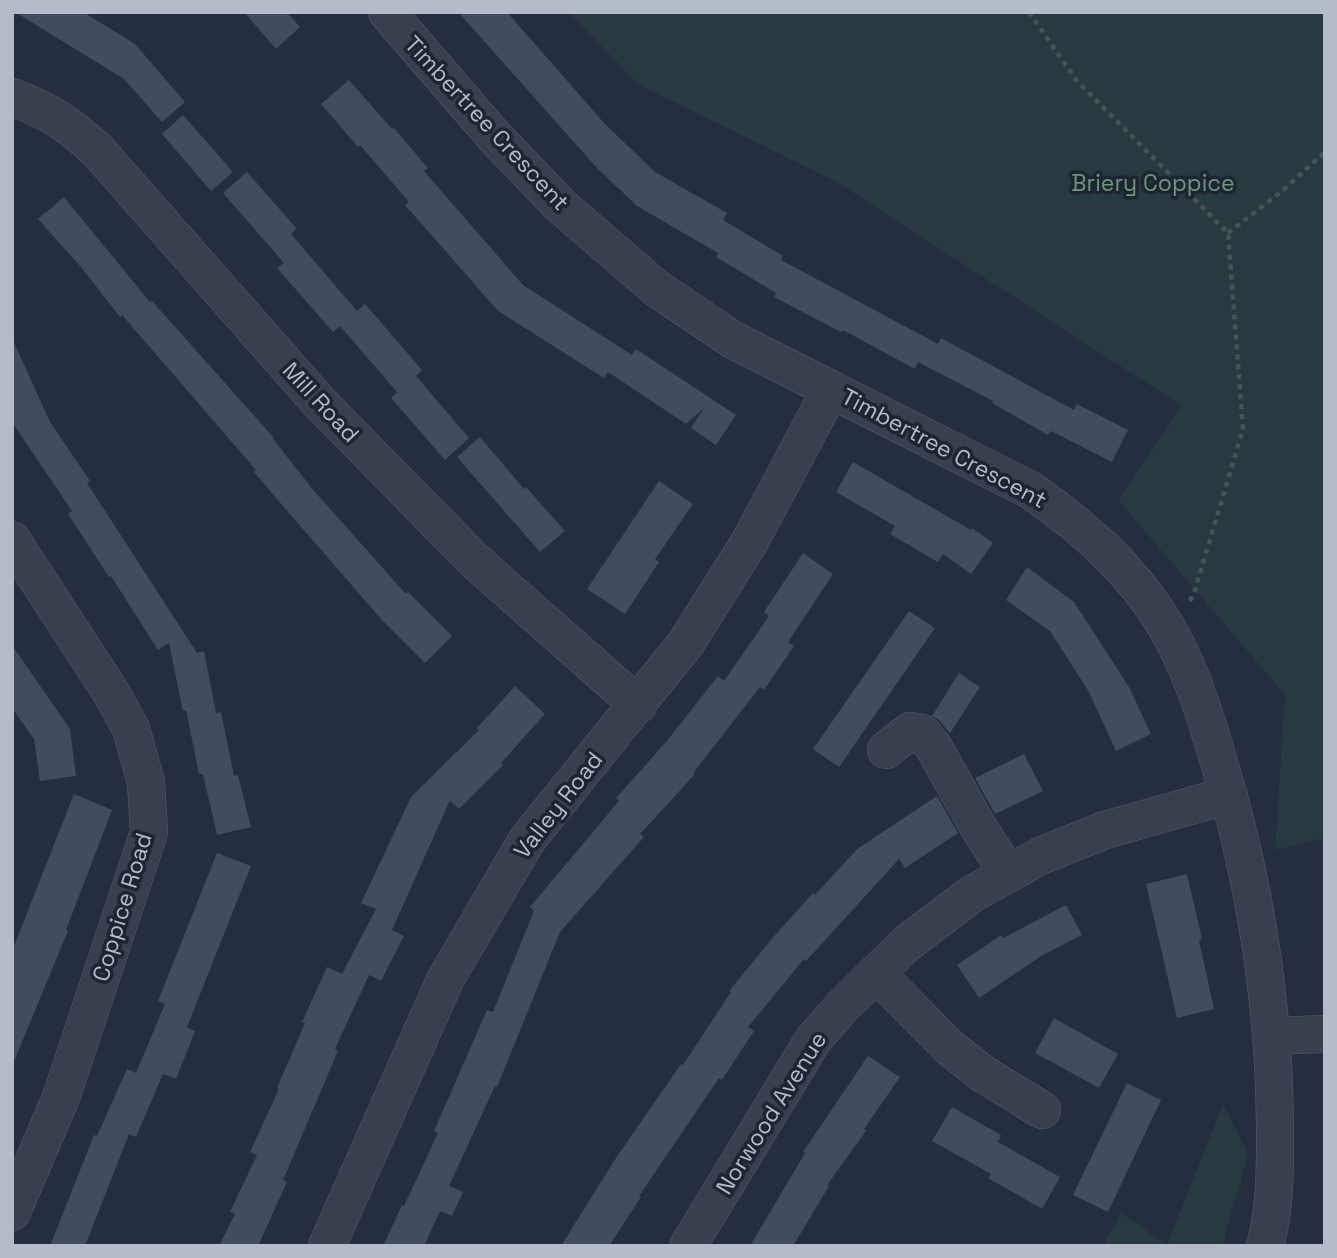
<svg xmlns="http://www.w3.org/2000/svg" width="1337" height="1258" viewBox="0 0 1337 1258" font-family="'Space Grotesk',sans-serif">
<rect width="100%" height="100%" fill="#242e3e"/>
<g fill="#263a3f">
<polygon points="568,12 1325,12 1325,838 1275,850 1285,695 1118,500 1182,406 835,181 639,85"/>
<polygon points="1223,1104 1248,1154 1222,1246 1103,1246 1121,1213 1167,1245"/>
</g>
<g fill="#414c5d">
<polygon points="15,12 83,12 135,44 185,102 162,122 124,79"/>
<polygon points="244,12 287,12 300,27 276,49"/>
<polygon points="458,12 507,12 605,124 655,172 727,213 723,220 783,256 781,260 938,344 941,338 1074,410 1077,404 1128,430 1112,462 1051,431 1048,435 992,403 993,401 918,362 915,369 843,330 841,332 774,297 776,293 716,257 718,253 637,206 597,168"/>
<polygon points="349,80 392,129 394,128 428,168 424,171 523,285 632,355 636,349 736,415 716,445 691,428 704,408 686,424 608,372 604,378 498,311 405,205 409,202 360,145 358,147 321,104"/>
<polygon points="183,115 233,172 211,191 162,134"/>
<polygon points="247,172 297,229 291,234 357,311 344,323 365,304 422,370 416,376 469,438 445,460 391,398 397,392 340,326 333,332 277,268 284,263 223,193"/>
<polygon points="64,197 150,302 152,301 274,438 273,439 315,492 406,594 408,592 452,636 425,663 381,619 289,513 254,472 256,470 122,315 120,317 81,267 38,219"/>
<polygon points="12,338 50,422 90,481 87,483 197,653 204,651 216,713 221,712 234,776 238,775 251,827 217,835 203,774 199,774 186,710 183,711 169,643 158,650 111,576 109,577 68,514 72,511 12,422"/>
<polygon points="480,437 524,489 526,487 565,531 540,552 457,457"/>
<polygon points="853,462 971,530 972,528 993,543 971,574 943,554 938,562 890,534 895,526 836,492"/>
<polygon points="659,481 693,504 655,559 659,562 625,614 587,589"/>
<polygon points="803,553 833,574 788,642 794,646 764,690 760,687 694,772 695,774 640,834 644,837 560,932 497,1087 495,1086 449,1186 463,1192 452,1216 440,1211 424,1246 383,1246 402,1205 404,1206 438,1133 434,1131 487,1010 493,1012 534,911 530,907 619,801 616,798 666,742 718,676 724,681 769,616 764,612"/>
<polygon points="1027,567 1074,602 1129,687 1151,734 1116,751 1089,692 1050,631 1006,600"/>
<polygon points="909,611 935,628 839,767 813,749"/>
<polygon points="12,645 70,729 76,776 40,781 34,739 12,708"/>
<polygon points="959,673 980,687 950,733 938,719 932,716"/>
<polygon points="515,686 545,714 501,763 503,765 459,809 450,800 392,930 404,936 381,981 369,975 335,1049 338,1051 283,1180 287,1182 258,1246 219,1246 235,1214 230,1212 257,1155 250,1152 279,1089 277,1088 305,1023 302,1022 327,967 342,974 376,909 361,903 411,797 479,730 477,728"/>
<polygon points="1024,754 1043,791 995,814 975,778"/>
<polygon points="74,794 112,810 66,930 68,931 12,1066 12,951"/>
<polygon points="937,796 958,833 905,868 899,859 806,961 804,959 748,1027 754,1031 722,1080 719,1078 639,1196 641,1197 609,1246 561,1246 614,1161 681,1064 683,1065 731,992 729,991 776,934 813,893 815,895 857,849"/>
<polygon points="217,853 251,866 187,1027 195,1031 176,1079 163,1074 136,1137 129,1134 85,1246 50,1246 94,1135 97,1136 127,1069 136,1073 165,1004 158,1001"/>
<polygon points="1187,874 1202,939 1199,940 1214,1009 1177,1018 1146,884"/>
<polygon points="1066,905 1082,935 1041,956 979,998 957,965 1001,935 1003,938"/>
<polygon points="1054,1018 1118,1054 1099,1088 1035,1053"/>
<polygon points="868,1056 900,1077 864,1129 866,1131 827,1185 829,1186 793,1246 750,1246 805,1153 803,1152"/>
<polygon points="1127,1083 1161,1100 1108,1212 1073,1195"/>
<polygon points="952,1107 1001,1135 998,1142 1060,1177 1042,1209 988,1178 991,1174 932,1141"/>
</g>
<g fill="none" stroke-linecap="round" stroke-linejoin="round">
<defs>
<g id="minor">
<path d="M387 12 493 135 560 205 656 288 733 340 1030 490C1088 530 1138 575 1172 637 1194 678 1207 721 1220 766 1255 882 1274 1004 1275 1125 1275 1166 1276 1206 1265 1246"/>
<path d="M12 97C49 111 69 124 98 151L319 402 474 560 638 705"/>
<polyline points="12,540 112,694 131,729 146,782 149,832 62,1095 12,1212"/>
<polyline points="886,750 910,731 922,733 933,746 980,830 1008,873"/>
<polyline points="876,973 949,1047 983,1074 1042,1110"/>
<polyline points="1271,1036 1325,1034"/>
<polyline points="327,1246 445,980 527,840 686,643 749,543 831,389"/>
<polyline points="688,1246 813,1040 842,1007 906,944 972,894 1040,856 1105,830 1229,795"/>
</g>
</defs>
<use href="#minor" stroke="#565e6c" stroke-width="38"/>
<g stroke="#415659" stroke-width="4.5" stroke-dasharray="5 5" stroke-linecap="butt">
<polyline points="1029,12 1077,81 1228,233 1243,429 1195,590 1190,601"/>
<polyline points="1228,233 1281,192 1325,152"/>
</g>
<use href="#minor" stroke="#38404e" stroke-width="37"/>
</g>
<g text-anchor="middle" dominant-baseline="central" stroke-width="7" stroke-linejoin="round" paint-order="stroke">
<g font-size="23" fill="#b4bbc9" stroke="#1d2533">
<text transform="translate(487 123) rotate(47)">Timbertree Crescent</text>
<text transform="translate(321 402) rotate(47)">Mill Road</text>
<text transform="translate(944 448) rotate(28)">Timbertree Crescent</text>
<text transform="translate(558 805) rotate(-52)">Valley Road</text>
<text transform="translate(122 907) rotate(-73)">Coppice Road</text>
<text transform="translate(771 1113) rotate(-58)">Norwood Avenue</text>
</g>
<g font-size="23" fill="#6c9979" stroke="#1d2533">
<text x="1153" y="183">Briery Coppice</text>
</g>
</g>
<rect width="1337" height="1258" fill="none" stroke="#b4bbc9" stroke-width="28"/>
</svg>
